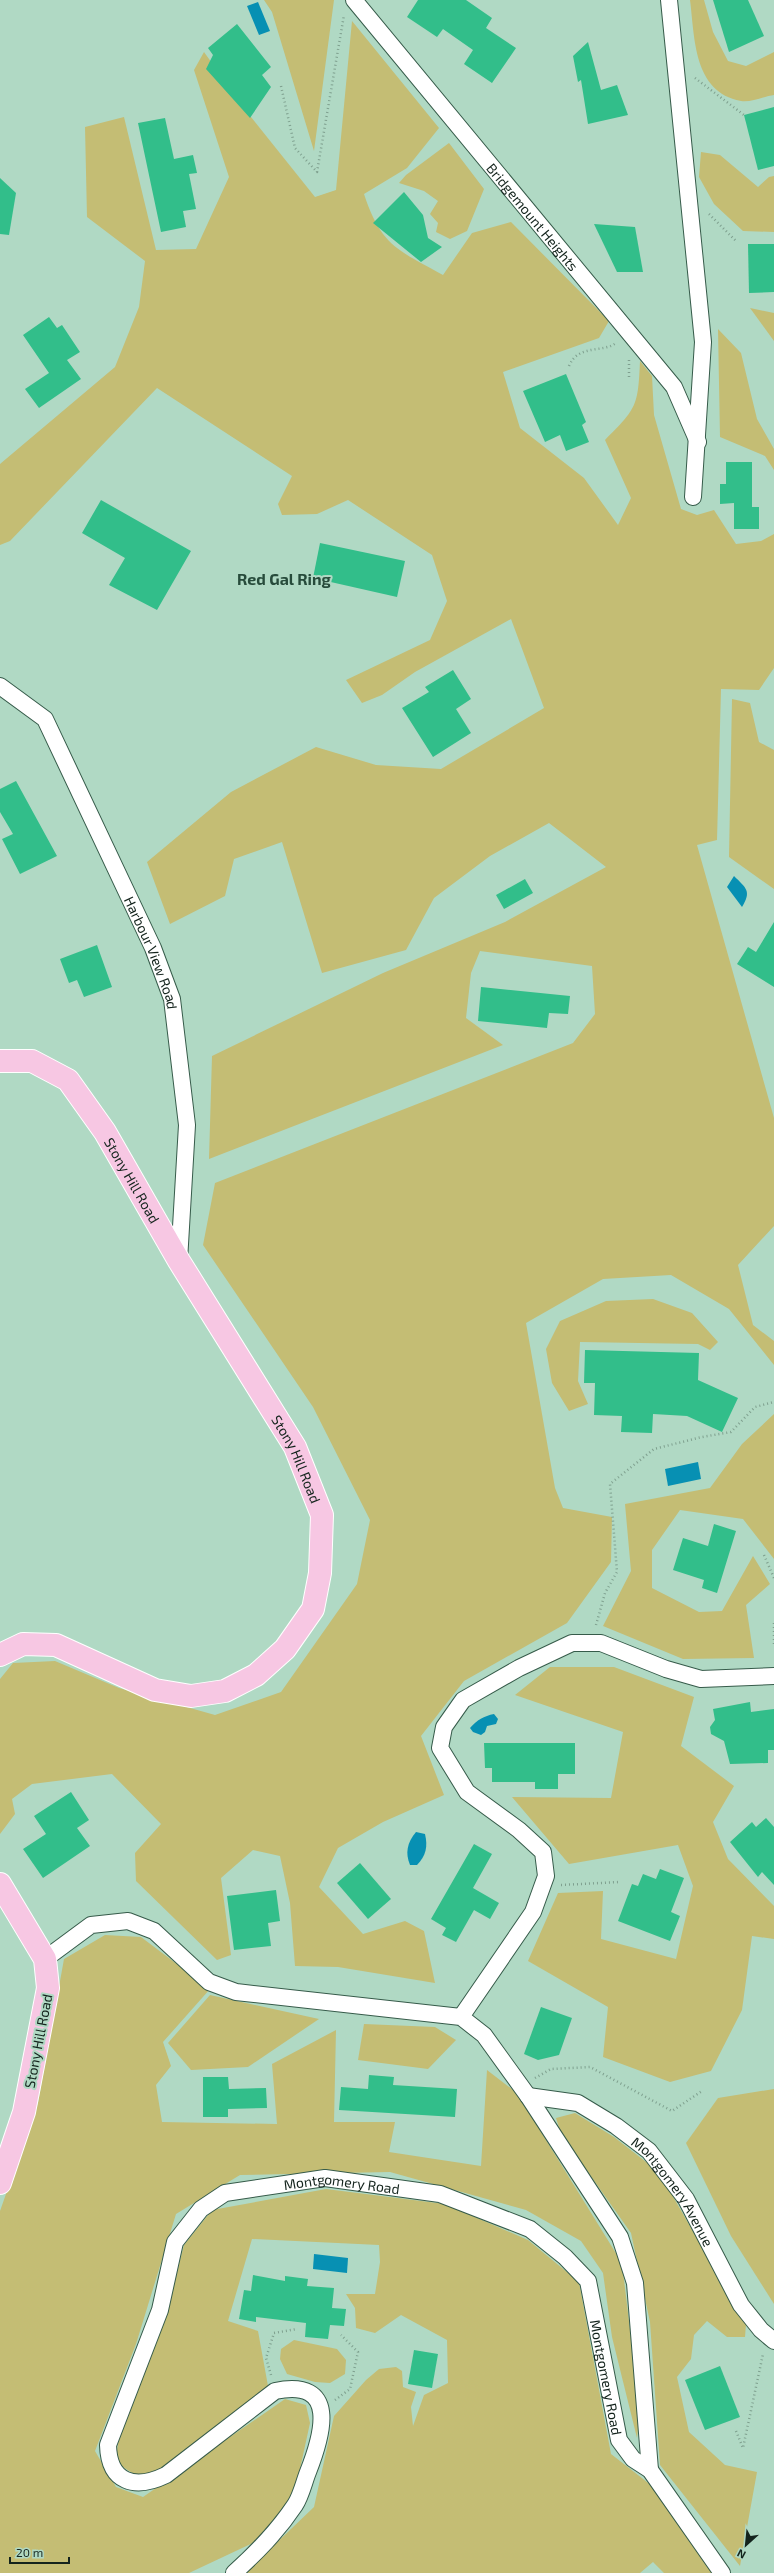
<svg xmlns="http://www.w3.org/2000/svg" width="774" height="2573" viewBox="0 0 774 2573" font-family="'Exo 2',sans-serif">
<rect width="100%" height="100%" fill="#b0d9c4"/>
<g fill="#c4bd74">
<polygon points="264,0 334,0 314,151 272,12"/>
<path d="M690 0H704L713 32 728 61 746 66 774 52V95C765 96 750 103 741 101 693 92 695 38 690 0Z"/>
<path d="M352 21 439 128 407 168 364 194C381 246 398 250 443 275L472 233 511 222 609 321 599 338 503 372 520 428 584 478 618 525 631 498 605 440C637 408 638 406 640 361L652 376 654 415 681 509 697 515 714 510 736 544 761 541 774 534V668L759 690 721 689 717 840 697 845 774 1118V1226L738 1265 753 1325 774 1341V1365L729 1309 671 1275 603 1279 526 1323 555 1488 563 1508 612 1517 611 1562 567 1623 464 1681 421 1736 444 1795 383 1822 338 1848 319 1887 363 1934 405 1921 424 1931 435 1983 338 1967 295 1966 290 1903 280 1856 253 1850 221 1878 231 1955 217 1960 136 1881 135 1853 161 1824 112 1774 32 1784 12 1799 15 1814 0 1834V1679L13 1663 55 1661 119 1688 215 1715 281 1692 357 1584 370 1520 313 1407 203 1245 215 1183 573 1043 595 1014 592 966 480 951 471 973 466 1018 503 1045 209 1159 212 1056 383 973 505 922 606 867 549 823 490 856 434 898 406 950 322 973 282 842 234 859 225 896 170 924 147 862 231 792 316 747 376 765 441 769 544 708 511 619 415 672 382 695 362 703 346 680 430 640 447 601 432 555 348 500 317 514 282 515 278 504 292 476 157 388 10 541 0 545V464L115 367 139 307 145 261 87 217 85 127 124 117 156 250 196 249 229 177 194 70 204 52 247 112 315 197 336 190Z"/>
<polygon points="449,143 484,189 467,231 450,239 436,232 438,223 430,214 438,201 424,191 399,183 406,175"/>
<polygon points="701,152 720,155 758,187 769,177 774,176 774,232 743,231 714,204 699,177"/>
<polygon points="750,308 774,313 774,341"/>
<polygon points="718,329 741,353 757,419 774,449 774,470 765,456 720,437"/>
<polygon points="732,699 750,703 759,742 774,750 774,889 729,857"/>
<polygon points="653,1299 692,1313 718,1342 710,1350 698,1344 580,1342 578,1381 588,1404 569,1411 552,1383 546,1349 560,1321 606,1301"/>
<polygon points="774,1414 774,1559 743,1519 680,1510 652,1550 652,1588 699,1612 722,1611 753,1556 770,1584 746,1605 754,1658 683,1659 603,1626 631,1571 625,1504 710,1488 742,1444"/>
<polygon points="550,1667 614,1667 694,1697 681,1746 734,1786 713,1822 728,1859 774,1906 774,1939 752,1936 742,2010 711,2071 670,2082 603,2057 608,2007 528,1961 558,1893 603,1891 601,1939 676,1959 693,1886 678,1845 569,1864 512,1797 611,1798 623,1732 515,1695"/>
<polygon points="105,1935 141,1937 210,1989 163,2042 171,2066 156,2085 162,2122 277,2124 272,2064 336,2030 334,2122 395,2122 389,2152 481,2166 487,2070 517,2093 622,2263 640,2413 637,2438 612,2337 603,2273 581,2241 526,2210 390,2172 240,2175 176,2214 136,2344 95,2451 116,2487 143,2497 285,2399 306,2405 310,2423 295,2492 259,2540 189,2573 0,2573 0,2211 38,2103 64,1959"/>
<polygon points="210,1995 319,2019 248,2067 191,2070 168,2043"/>
<polygon points="364,2024 435,2027 456,2040 428,2069 358,2060"/>
<polygon points="774,2089 774,2304 731,2236 686,2143 718,2098"/>
<polygon points="575,2113 614,2137 659,2172 746,2324 745,2337 727,2337 707,2321 694,2335 691,2359 677,2377 689,2432 725,2465 757,2472 740,2566 660,2465 650,2322 631,2233 561,2134 556,2118"/>
<polygon points="326,2189 445,2204 528,2240 579,2282 611,2454 656,2489 713,2573 664,2573 653,2562 640,2573 245,2573 314,2507 334,2416 366,2380 379,2369 396,2367 402,2371 403,2387 416,2392 411,2407 413,2426 424,2395 448,2383 447,2340 401,2315 375,2333 356,2328 355,2308 346,2294 375,2294 380,2262 379,2245 252,2239 228,2321 258,2331 268,2386 167,2466 140,2478 115,2462 119,2438 168,2307 184,2245 212,2210"/>
<polygon points="294,2340 337,2349 346,2360 345,2374 330,2383 315,2382 287,2374 280,2359 281,2349"/>
</g>
<g fill="#0790b3">
<polygon points="258,2 270,31 259,35 247,6"/>
<path d="M734 876C746 888 752 891 742 907L727 887Z"/>
<polygon points="698,1462 701,1479 668,1486 665,1469"/>
<path d="M494 1714 498 1719 496 1724 487 1726 485 1732 481 1735 473 1732 470 1728C477 1720 484 1716 494 1714Z"/>
<path d="M416 1832 425 1834C428 1846 426 1856 417 1865H410C405 1853 407 1843 416 1832Z"/>
<polygon points="314,2254 348,2258 347,2273 313,2269"/>
</g>
<g fill="#32be8a">
<polygon points="418,0 466,0 492,18 486,28 516,48 492,83 464,64 473,50 443,29 437,37 407,17"/>
<polygon points="713,0 748,0 764,36 729,52"/>
<polygon points="237,24 271,67 262,75 271,87 250,118 206,69 213,55 208,48"/>
<polygon points="588,42 601,90 617,85 628,115 588,124 581,80 578,82 573,56"/>
<polygon points="774,107 774,166 758,170 744,115"/>
<polygon points="165,118 174,159 193,155 197,173 189,174 196,209 183,211 186,227 161,232 138,123"/>
<polygon points="0,178 16,193 9,235 0,234"/>
<polygon points="404,192 423,215 428,238 442,247 421,262 373,223"/>
<polygon points="594,224 635,227 643,272 617,272"/>
<polygon points="748,244 774,244 774,292 749,293"/>
<polygon points="49,317 57,328 62,325 80,352 67,360 81,379 39,408 25,389 49,373 23,335"/>
<polygon points="566,374 586,422 582,425 589,442 566,451 560,435 545,442 523,391"/>
<polygon points="726,462 752,462 752,507 759,507 759,529 734,529 734,503 720,504 720,484 726,484"/>
<polygon points="101,500 191,551 157,610 109,585 125,558 82,533"/>
<polygon points="320,543 405,561 397,597 313,578"/>
<polygon points="453,670 471,699 456,709 471,733 433,757 402,708 429,692 425,687"/>
<polygon points="16,781 57,856 20,874 2,839 13,834 0,812 0,789"/>
<polygon points="525,879 533,893 504,909 496,895"/>
<polygon points="774,922 774,987 737,964 748,947 756,952"/>
<polygon points="97,945 112,987 84,997 77,980 69,983 60,959"/>
<polygon points="481,987 570,996 568,1014 549,1013 547,1028 478,1021"/>
<polygon points="585,1350 699,1353 698,1380 738,1398 722,1432 687,1416 653,1414 652,1433 621,1432 622,1416 594,1415 595,1383 584,1383"/>
<polygon points="714,1524 736,1531 717,1593 702,1588 704,1580 673,1570 683,1538 708,1546"/>
<polygon points="750,1702 751,1712 774,1709 774,1750 768,1750 768,1763 730,1764 724,1741 711,1734 710,1727 715,1720 713,1709"/>
<polygon points="484,1743 575,1743 575,1774 558,1774 558,1789 535,1789 535,1782 492,1782 492,1768 485,1768"/>
<polygon points="71,1792 89,1820 77,1828 90,1846 43,1878 23,1849 46,1834 34,1816"/>
<polygon points="766,1818 774,1827 774,1885 762,1872 758,1877 730,1842 752,1822 756,1827"/>
<polygon points="474,1844 492,1854 473,1888 499,1903 490,1919 474,1910 456,1942 442,1935 446,1928 431,1919"/>
<polygon points="360,1863 391,1899 368,1919 337,1883"/>
<polygon points="660,1869 684,1878 671,1912 680,1916 670,1941 618,1921 632,1884 638,1886 643,1874 656,1879"/>
<polygon points="276,1890 280,1921 268,1923 271,1946 234,1950 227,1896"/>
<polygon points="541,2007 572,2018 559,2055 538,2060 524,2054"/>
<polygon points="369,2075 394,2077 393,2085 457,2089 455,2117 339,2110 341,2087 368,2089"/>
<polygon points="203,2077 228,2077 229,2089 266,2088 267,2108 228,2109 228,2117 203,2117"/>
<polygon points="253,2275 285,2281 285,2276 308,2279 307,2286 334,2288 332,2308 346,2309 344,2326 330,2325 328,2339 305,2337 306,2323 256,2317 256,2322 239,2319 244,2290 251,2291"/>
<polygon points="414,2350 438,2354 432,2388 408,2384"/>
<polygon points="720,2366 740,2417 705,2430 685,2380"/>
</g>
<g fill="none" stroke-linecap="round" stroke-linejoin="round">
<defs>
<g id="minor">
<path id="s1" d="M354 0 674 387 698 442"/>
<polyline points="669,0 703,342 693,497"/>
<path id="s2" d="M0 686 45 719 153 948 172 999 187 1125 179 1261"/>
<polyline points="45,1959 91,1925 128,1921 154,1931 209,1982 236,1992 461,2017 484,2035 528,2096 620,2237 635,2283 650,2470"/>
<polyline points="461,2017 533,1912 546,1876 543,1852 519,1830 467,1792 440,1748 444,1727 463,1700 519,1668 572,1643 601,1643 666,1669 701,1679 774,1676"/>
<path id="s3" d="M528 2096 578 2103 616 2126 649 2151 686 2199 741 2305 761 2330 774 2341"/>
<path id="s4" d="M234 2573C257 2552 277 2532 295 2505 301 2496 304 2482 308 2472 323 2434 339 2378 275 2391L166 2475C135 2490 109 2483 108 2445L160 2310 175 2242 201 2209 225 2193 325 2178 440 2194 530 2229 565 2257 588 2281 619 2440 633 2459 650 2470 722 2573"/>
</g>
<g id="primary">
<path id="s5" d="M0 1061H32L68 1080 105 1132 179 1261 295 1447 322 1515 320 1573 313 1609 285 1649 256 1675 225 1691 191 1696 155 1690 56 1645 23 1644 0 1655"/>
<polyline points="0,1884 45,1959 48,1988 24,2112 0,2183"/>
</g>
</defs>
<use href="#minor" stroke="#365b4a" stroke-width="18"/>
<use href="#primary" stroke="#fff" stroke-width="24"/>
<g stroke="#7fa08f" stroke-width="2.5" stroke-dasharray="1 3" stroke-linecap="butt">
<polyline points="695,78 744,115"/>
<polyline points="281,86 295,148 317,172 344,15"/>
<polyline points="709,214 737,242"/>
<polyline points="629,360 629,378"/>
<path d="M569 366C578 344 603 353 616 343"/>
<polyline points="764,1555 774,1578"/>
<polyline points="774,1623 774,1644"/>
<polyline points="596,1625 605,1593 617,1572 610,1484 654,1449 702,1437 731,1432 755,1407 774,1402"/>
<polyline points="561,1885 620,1882"/>
<polyline points="535,2078 551,2069 590,2067 672,2111 702,2091"/>
<polyline points="271,2375 266,2358 274,2333 297,2329"/>
<polyline points="335,2400 350,2389 358,2352 341,2335"/>
<polyline points="736,2431 743,2448 763,2354"/>
</g>
<use href="#minor" stroke="#fff" stroke-width="16"/>
<use href="#primary" stroke="#f7c7e3" stroke-width="22"/>
</g>
<g text-anchor="middle" dominant-baseline="central" stroke-width="4" stroke-linejoin="round" paint-order="stroke">
<g font-size="14" fill="#14241d" stroke="#b0d9c4">
<text stroke="none"><textPath href="#s1" startOffset="281">Bridgemount Heights</textPath></text>
<text stroke="none"><textPath href="#s2" startOffset="313">Harbour View Road</textPath></text>
<text stroke="none"><textPath href="#s5" startOffset="192">Stony Hill Road</textPath></text>
<text stroke="none"><textPath href="#s5" startOffset="516">Stony Hill Road</textPath></text>
<text transform="translate(38 2041) rotate(-79)">Stony Hill Road</text>
<text stroke="none"><textPath href="#s4" startOffset="871">Montgomery Road</textPath></text>
<text stroke="none"><textPath href="#s3" startOffset="183">Montgomery Avenue</textPath></text>
<text stroke="none"><textPath href="#s4" startOffset="1243">Montgomery Road</textPath></text>
</g>
<g font-size="16" font-weight="bold" fill="#274b3b" stroke="#b0d9c4">
<text x="284" y="578">Red Gal Ring</text>
</g>
</g>
<g transform="translate(746 2545) rotate(207)" stroke="#b0d9c4" stroke-width="3" paint-order="stroke">
<path d="M0-3L7 15L0 10L-7 15Z" fill="#14241d"/>
<text y="-6" font-size="11" font-weight="bold" text-anchor="middle" fill="#14241d">N</text>
</g>
<path d="M10 2557v6h59v-6" fill="none" stroke="#14241d" stroke-width="2"/>
<text x="16" y="2557" font-size="12" fill="#14241d" stroke="#b0d9c4" stroke-width="3" paint-order="stroke">20 m</text>
</svg>
